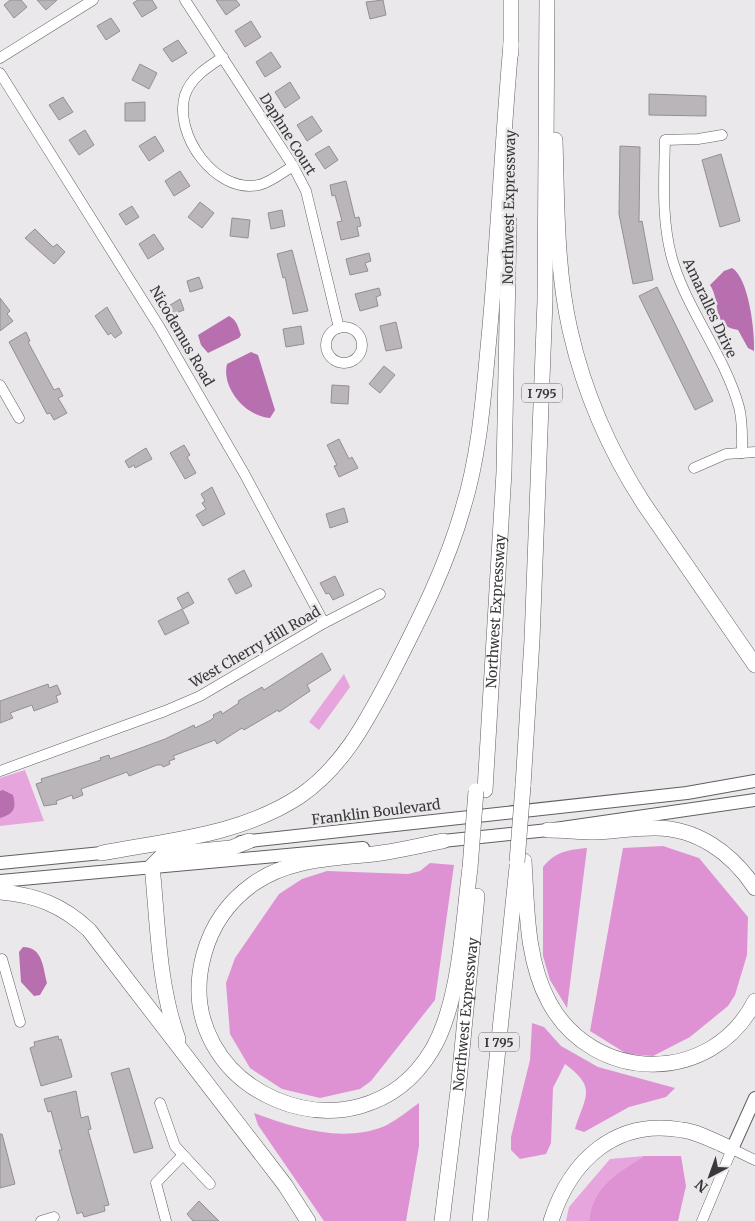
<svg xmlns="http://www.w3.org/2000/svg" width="755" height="1221" viewBox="0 0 755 1221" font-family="Merriweather,serif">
<rect width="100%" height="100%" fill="#ebe8eb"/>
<g fill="#e6a5dd">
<polygon points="344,674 350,687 319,730 309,722"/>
<polygon points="25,770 44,821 0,826 0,778"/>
<path d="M644 1156C617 1173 592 1187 589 1221H566L569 1207 610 1159Z"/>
</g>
<g fill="#de92d4">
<polygon points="663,846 699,858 748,917 747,955 735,995 728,1006 690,1037 653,1056 627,1054 590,1031 623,848"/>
<path d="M587 848 567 1008 550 980 543 956V867C556 851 568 850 587 848Z"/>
<polygon points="430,863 454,865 435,1000 371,1081 360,1089 320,1098 282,1089 250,1068 230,1034 226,983 235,958 279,894 302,879 327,871 408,874 420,871"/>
<path d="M532 1023 544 1027 561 1046 598 1067 675 1088 666 1097 629 1107 584 1132 575 1129C586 1095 597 1088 565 1064L553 1088 551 1143 546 1154 520 1159 511 1150V1137L530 1060Z"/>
<path d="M419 1103V1146L406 1221H324L258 1125 254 1113C294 1128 345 1144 387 1125 398 1119 409 1110 419 1103Z"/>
<path d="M644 1156H681L686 1186 678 1221H589C592 1187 617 1173 644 1156Z"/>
</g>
<g fill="#b76faf">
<path d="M732 268C749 278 755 332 754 351L748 348 738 330C734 329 729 328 726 326 714 317 719 298 710 285L724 271Z"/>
<path d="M229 316C237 320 238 327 241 335L239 338 208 353 201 345 198 335Z"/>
<path d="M251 352 258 355 275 410 270 418C247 417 221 389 227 364Z"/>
<path d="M3 790 13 795C17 809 13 814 0 818V791Z"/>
<path d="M23 947C43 947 43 968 47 983L40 995 34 996 21 982 19 952Z"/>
</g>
<g fill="#b9b5b8" stroke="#938f92">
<polygon points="10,0 21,0 27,7 14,18 4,5"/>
<polygon points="37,0 57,0 46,10"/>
<polygon points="138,0 152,0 157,8 142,17 133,3"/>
<polygon points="216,0 236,0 240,5 226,15"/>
<polygon points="383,0 386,15 370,19 366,2"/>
<polygon points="111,18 120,31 106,40 97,26"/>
<polygon points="251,21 261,37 245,47 235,31"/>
<polygon points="178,40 187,53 172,62 163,49"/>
<polygon points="271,52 281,67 265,77 256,62"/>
<polygon points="140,64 157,73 149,89 132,80"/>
<polygon points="290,82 300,98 285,108 275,92"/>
<polygon points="649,94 706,96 706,116 649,115"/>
<polygon points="63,97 73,112 59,120 49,105"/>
<polygon points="145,102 145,121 125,121 125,103"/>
<polygon points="312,116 322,131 307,141 297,125"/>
<polygon points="85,130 94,145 79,155 69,140"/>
<polygon points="155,136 164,151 149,161 139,146"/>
<polygon points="329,146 338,160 325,169 315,154"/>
<polygon points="620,146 640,147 639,222 642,221 653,280 633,284 619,214"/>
<polygon points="721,154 740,221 720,227 702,160"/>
<polygon points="180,171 190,186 174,196 165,181"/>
<polygon points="346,181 355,218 359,217 361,226 357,227 359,236 341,240 337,222 342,221 335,195 332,196 330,185"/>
<polygon points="200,202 214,213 202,228 188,217"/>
<polygon points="132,206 139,217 126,225 119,214"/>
<polygon points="282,210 285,226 271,229 268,213"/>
<polygon points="232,218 250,220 248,238 230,236"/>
<polygon points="35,229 53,247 57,244 65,252 54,264 25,238"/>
<polygon points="154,234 164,249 148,259 139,244"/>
<polygon points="292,250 308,311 293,314 285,277 283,278 277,254"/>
<polygon points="369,253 371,261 365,263 368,271 350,275 346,259"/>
<polygon points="199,277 203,288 190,292 187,281"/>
<polygon points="657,287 713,401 695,410 639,296"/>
<polygon points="379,288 381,295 376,297 378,306 360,311 355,294"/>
<polygon points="0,298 10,311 7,314 13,321 0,331"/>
<polygon points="180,299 184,310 171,315 167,307"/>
<polygon points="107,307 122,333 115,338 111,333 108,335 95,316"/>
<polygon points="396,322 402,348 386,351 380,326"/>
<polygon points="301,326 304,344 286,347 283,329"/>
<polygon points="26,332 30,341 28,342 54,390 59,388 63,396 58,398 67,413 54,420 50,413 47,414 9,342"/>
<polygon points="384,366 395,375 380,393 369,384"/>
<polygon points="332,385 349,386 348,404 331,403"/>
<polygon points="339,439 349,459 352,457 358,468 339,477 334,466 337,465 327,445"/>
<polygon points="184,445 190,455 187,457 196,473 185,479 170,453"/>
<polygon points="146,448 152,459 135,468 134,465 129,468 125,461"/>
<polygon points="212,487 225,514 203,526 196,515 206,509 202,503 205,501 201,494"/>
<polygon points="344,508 348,522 330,528 326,514"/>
<polygon points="244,570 252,586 236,594 228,579"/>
<polygon points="335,576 344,595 333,600 329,593 326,594 320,583"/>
<polygon points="188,592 194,603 183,609 177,598"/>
<polygon points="182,609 189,623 165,635 158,621"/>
<polygon points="322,653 331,670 307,685 310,691 279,712 278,710 244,730 242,728 217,744 215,740 173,756 175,759 169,761 170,764 163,767 162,765 157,765 129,776 127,772 81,789 83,795 73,799 72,795 56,801 57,804 44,806 36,784 42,782 41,779 101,760 100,758 109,755 110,759 138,749 165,739 194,725 195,728 211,720 214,717 213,715 221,711 222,714 239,703 238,701 262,687 264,690"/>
<polygon points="48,684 49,688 57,685 61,694 56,696 58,702 34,711 32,705 10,713 13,718 0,723 0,701"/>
<polygon points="58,1036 59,1040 61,1039 72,1077 41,1086 30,1048 35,1046 34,1042"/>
<polygon points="129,1068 153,1148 134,1153 111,1073"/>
<polygon points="76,1091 81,1118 88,1116 91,1129 88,1130 109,1205 104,1206 105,1211 84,1217 82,1212 77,1214 59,1150 62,1150 57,1133 51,1111 48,1112 44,1099"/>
<polygon points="0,1134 2,1134 15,1184 0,1188"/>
<polygon points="199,1201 219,1221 193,1221 187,1214"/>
</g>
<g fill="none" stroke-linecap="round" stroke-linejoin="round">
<defs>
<g id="minor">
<polyline points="185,0 293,166 306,191 339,328"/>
<path d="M223 57C208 67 191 77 185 95 173 134 215 194 259 185 271 182 283 172 293 166"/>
<polyline points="0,58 93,0"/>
<polyline points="0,73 160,328 245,475 324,623"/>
<path d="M722 135 698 139 665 140C664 181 661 225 674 265 690 314 725 357 739 407 743 422 742 437 742 453"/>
<circle cx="344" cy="345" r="18"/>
<polyline points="0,385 19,418"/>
<polyline points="694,468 726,454 755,452"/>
<polyline points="0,771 165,711 200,696 324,623 380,594"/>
<polyline points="2,959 20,1022"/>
<polyline points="160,1103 175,1146 210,1184"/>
<polyline points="41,1221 54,1217"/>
<polyline points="166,1221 156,1183 182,1156"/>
<polyline points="702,1221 732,1149 755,1160"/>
</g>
<g id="major">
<polyline points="241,842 687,793 755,781"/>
<polyline points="433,842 548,830 755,800"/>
<polyline points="0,863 112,852"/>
<polyline points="0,881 363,848"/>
<polyline points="732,1149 755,1098"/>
</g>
<g id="highway">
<polyline points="511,53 511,0"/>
<path d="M555 140C557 203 556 268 570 330 584 392 609 450 644 504L755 665"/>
<polyline points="523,786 532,640 545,301 547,0"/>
<path id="s1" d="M485 790 504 472 509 221"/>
<path d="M548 830C564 830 579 832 595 832 614 831 633 828 653 828 696 827 732 853 755 888"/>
<path d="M443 841C422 845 402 850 381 853 337 859 291 857 253 884 229 901 212 925 204 954 166 1091 358 1173 432 1050 460 1003 463 922 470 868"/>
<path d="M102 853C170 840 241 835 300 796 345 765 368 718 393 671 420 618 447 565 463 508 479 456 483 402 488 348 498 247 502 145 511 44"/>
<path d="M524 861C527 907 526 960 549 1002 593 1084 712 1086 755 1001"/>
<path d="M0 892C36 895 62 905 89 930L285 1185 308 1221"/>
<path d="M178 1039C158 984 158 923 152 866L161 857 168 854 231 848 249 841"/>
<path id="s2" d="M442 1221 458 1091 477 896"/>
<polyline points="480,1221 517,867"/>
<path d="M551 1221C570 1161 615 1118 682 1130 699 1132 716 1142 732 1149"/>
</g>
</defs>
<use href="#minor" stroke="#615e61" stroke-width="11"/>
<use href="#major" stroke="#615e61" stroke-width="14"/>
<use href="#highway" stroke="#615e61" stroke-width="16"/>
<use href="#minor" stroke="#fff" stroke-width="10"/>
<use href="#major" stroke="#fff" stroke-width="12"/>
<use href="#highway" stroke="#fff" stroke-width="15"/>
<defs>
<g id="highway-bridge">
<polyline points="517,862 523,786"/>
<polyline points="470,868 476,791"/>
</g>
</defs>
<use href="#highway-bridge" stroke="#615e61" stroke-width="16" stroke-linecap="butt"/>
<use href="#highway-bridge" stroke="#fff" stroke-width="15"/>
</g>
<g text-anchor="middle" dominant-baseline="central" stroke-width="5" stroke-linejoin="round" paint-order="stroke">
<g fill="#ebe8eb" stroke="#6f6e6f" stroke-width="1">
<rect x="522" y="383.5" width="40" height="19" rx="4"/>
<rect x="479" y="1032.5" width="40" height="19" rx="4"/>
</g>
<g font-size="12" font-weight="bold" fill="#3a393a">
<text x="542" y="393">I 795</text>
<text x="499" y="1042">I 795</text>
</g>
<g font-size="14" fill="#3a393a" stroke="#ebe8eb">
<text transform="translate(288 134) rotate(58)">Daphne Court</text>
<text transform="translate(509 207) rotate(-89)">Northwest Expressway</text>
<text transform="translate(710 308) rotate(65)">Amaralles Drive</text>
<text transform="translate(182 336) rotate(60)">Nicodemus Road</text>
<text stroke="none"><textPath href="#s1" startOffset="179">Northwest Expressway</textPath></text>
<text transform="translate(255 647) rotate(-30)">West Cherry Hill Road</text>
<text transform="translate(376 812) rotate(-7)">Franklin Boulevard</text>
<text stroke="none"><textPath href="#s2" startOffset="208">Northwest Expressway</textPath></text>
</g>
</g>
<g transform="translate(710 1176) rotate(221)" stroke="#ebe8eb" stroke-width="4" paint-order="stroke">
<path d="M0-4L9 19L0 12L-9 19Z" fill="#3a393a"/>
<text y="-8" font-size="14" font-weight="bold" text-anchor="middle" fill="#3a393a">N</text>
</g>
</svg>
